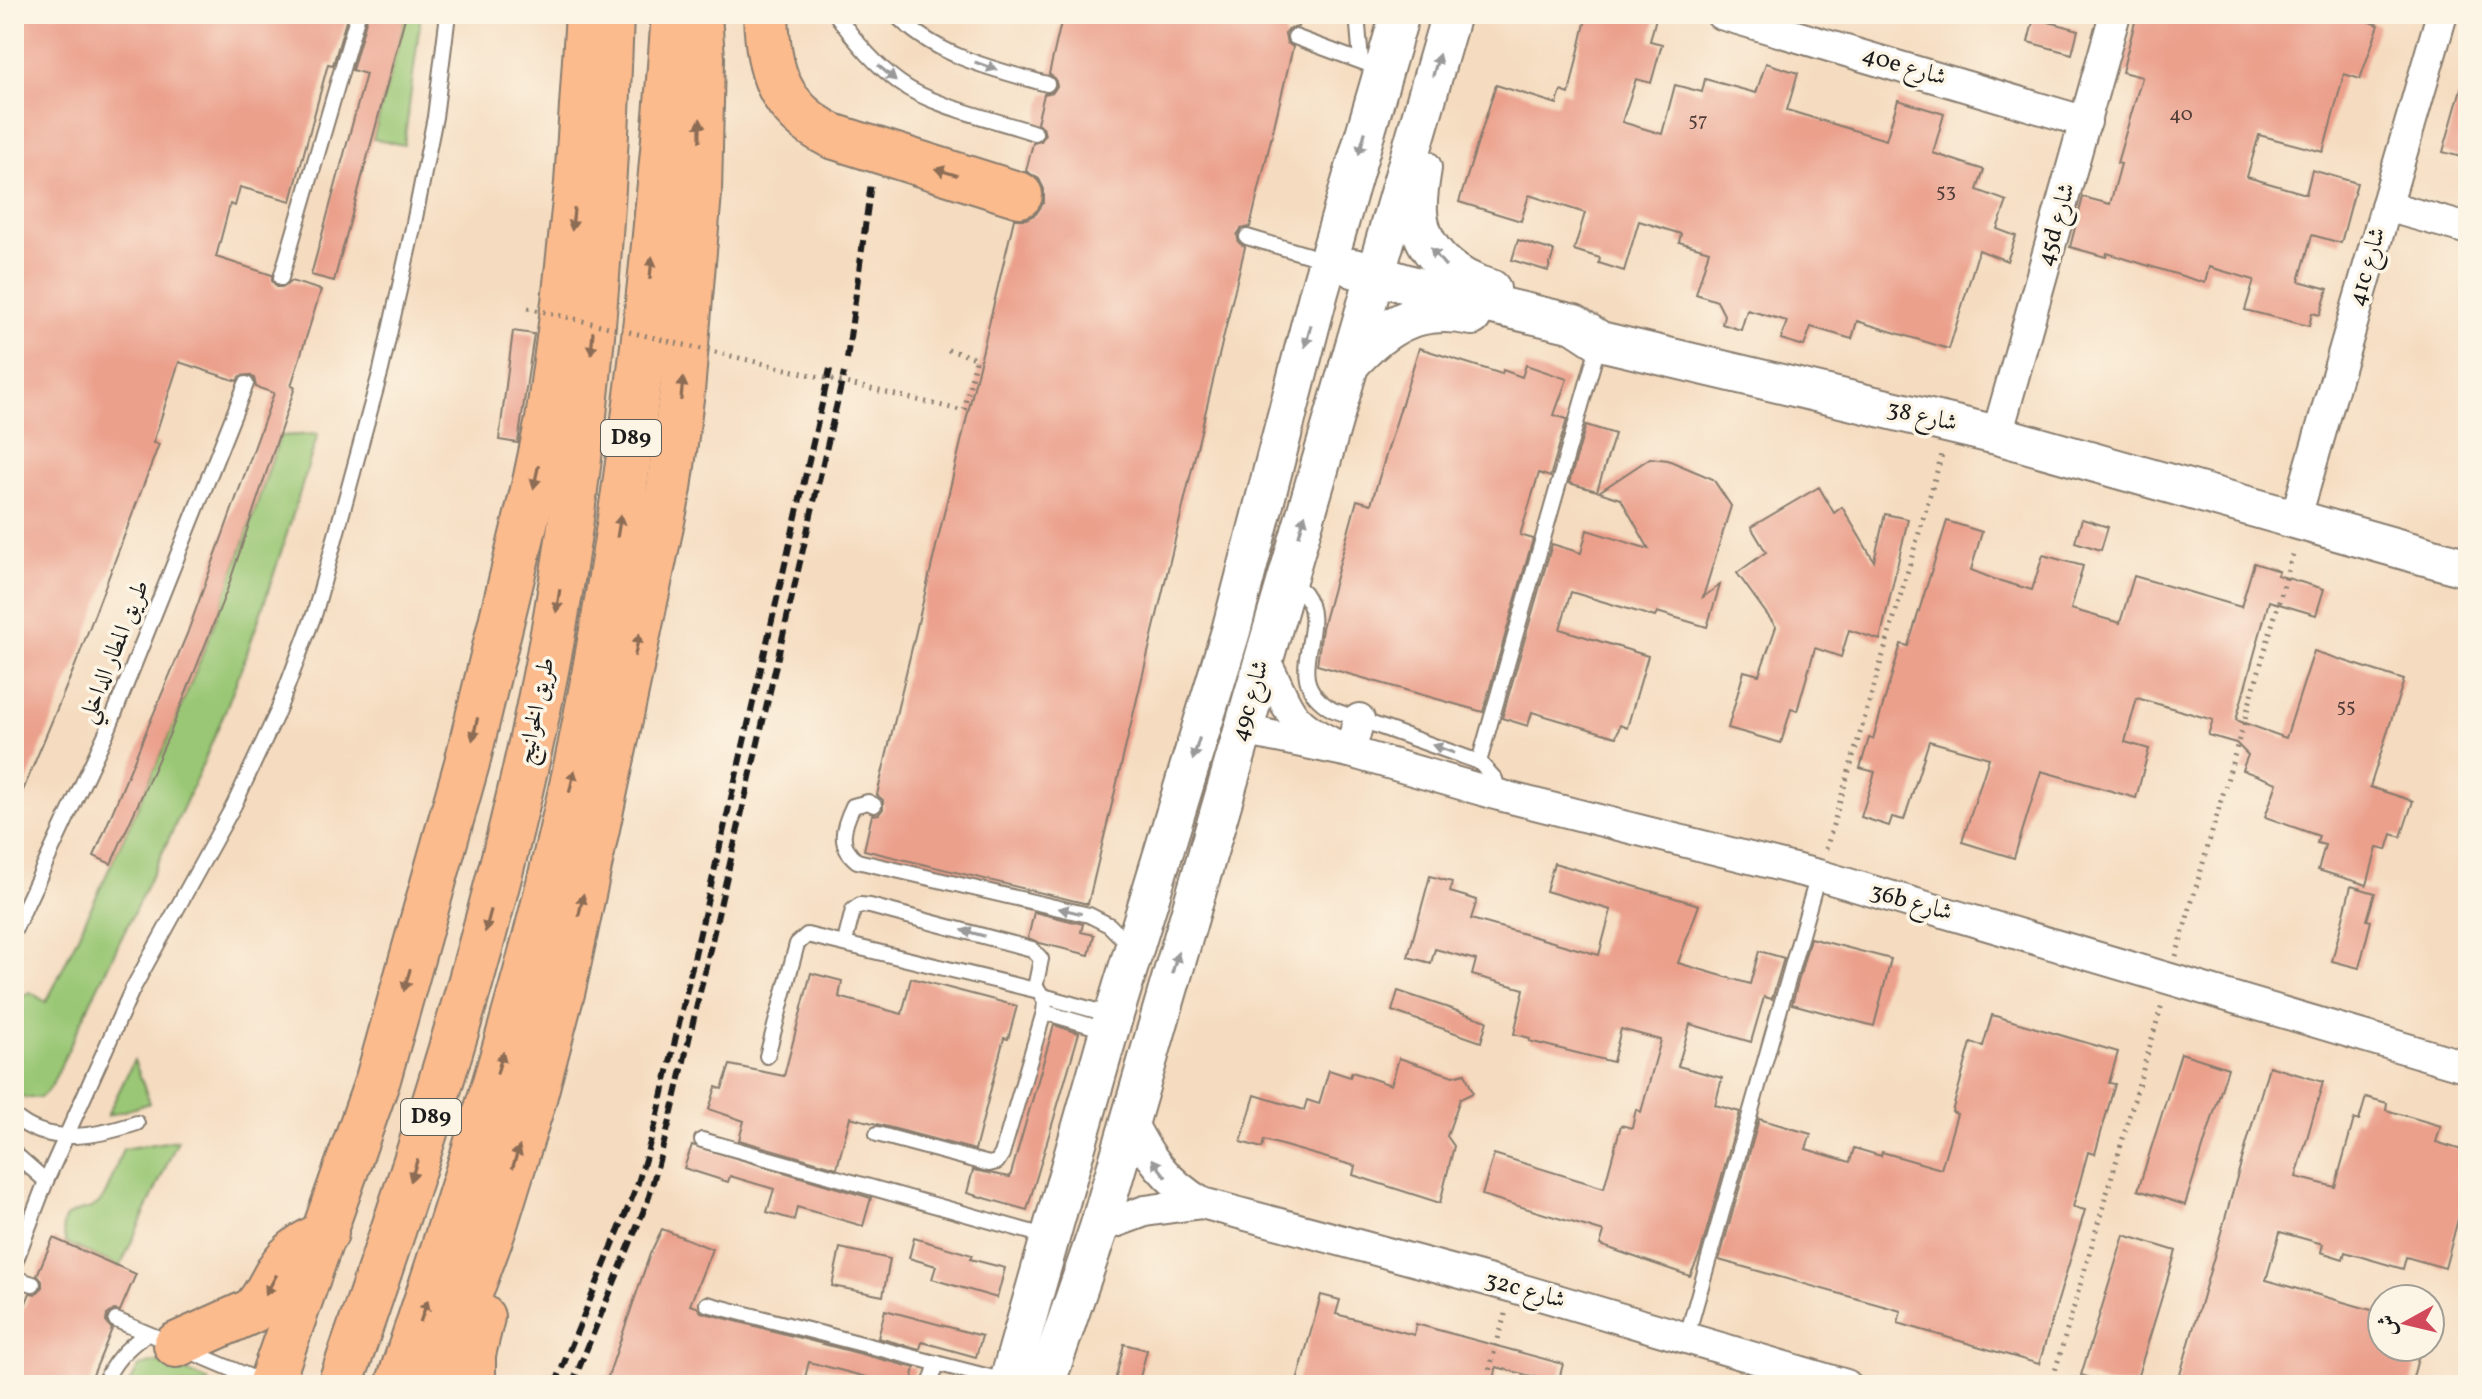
<svg xmlns="http://www.w3.org/2000/svg" width="2482" height="1399" viewBox="0 0 2482 1399" font-family="Vollkorn,Amiri,serif">
<rect width="100%" height="100%" fill="#fcf5e5"/>
<filter id="ink" filterUnits="userSpaceOnUse"><feTurbulence type="fractalNoise" baseFrequency=".0125" numOctaves="2"/><feDisplacementMap in="SourceGraphic" scale="16" xChannelSelector="R" yChannelSelector="G"/><feConvolveMatrix kernelMatrix="1 2 1 2 8 2 1 2 1" color-interpolation-filters="sRGB"/></filter>
<filter id="wash" filterUnits="userSpaceOnUse"><feTurbulence type="fractalNoise" baseFrequency=".006" numOctaves="4" result="noise"/><feDisplacementMap in="SourceGraphic" scale="32" xChannelSelector="R" yChannelSelector="G"/><feGaussianBlur stdDeviation="1.8" result="paint"/><feColorMatrix in="noise" values="0 0 0 0 0 0 0 0 0 0 0 0 0 0 0 0 0 1.4 0 .05"/><feComposite in="paint" operator="in"/></filter>
<g filter="url(#wash)">
<rect width="100%" height="100%" fill="#f5dcc0"/>
<g fill="#9ac774" stroke="#5b7248" stroke-width="2">
<polygon points="406,14 421,14 404,145 373,139"/>
<path d="M318 434C289 527 261 620 225 711 173 839 108 961 51 1087L40 1098H25L14 1090V1000L30 992 46 1002 54 987C93 903 134 818 170 733 212 636 247 536 280 436Z"/>
<polygon points="134,1060 150,1103 107,1116"/>
<path d="M178 1140 120 1267 66 1243C53 1200 89 1220 103 1198 112 1183 116 1165 123 1149Z"/>
<polygon points="156,1362 184,1370 209,1381 208,1385 129,1385 139,1366"/>
</g>
<g id="blocks">
<g fill="#eba08c">
<polygon points="14,14 348,14 333,65 328,64 291,201 240,187 235,206 230,204 216,257 272,275 272,281 277,287 284,287 291,281 321,290 291,386 295,387 227,590 170,733 111,864 94,856 187,634 274,393 256,387 254,378 249,375 240,376 237,381 179,362 153,443 159,444 75,666 14,812"/>
<polygon points="368,14 406,14 334,281 311,275 366,74 352,70"/>
<polygon points="1063,14 1301,14 1298,27 1289,29 1285,34 1287,43 1293,47 1250,227 1241,229 1237,235 1239,243 1245,247 1088,904 864,850 872,815 879,814 883,809 883,800 877,795 1014,219 1026,219 1036,214 1044,202 1044,189 1039,179 1026,171 1033,143 1041,141 1045,135 1043,127 1037,123 1044,94 1053,92 1057,86 1055,78 1049,74"/>
<polygon points="1587,14 1657,14 1650,41 1662,44 1651,83 1636,79 1622,122 1662,134 1675,85 1702,92 1705,79 1756,93 1766,63 1798,73 1787,110 1886,140 1898,100 1944,114 1933,153 1984,170 1977,190 2007,201 1997,229 2016,236 2007,261 1979,250 1949,349 1857,321 1852,339 1811,327 1804,346 1781,339 1787,321 1747,310 1741,330 1722,324 1724,315 1717,301 1696,294 1709,251 1679,242 1681,234 1639,221 1624,271 1599,263 1600,258 1574,250 1585,213 1529,195 1521,221 1459,202 1496,85 1557,104 1561,91 1569,94"/>
<polygon points="2137,14 2345,14 2379,25 2360,79 2344,74 2323,152 2259,135 2247,177 2306,194 2312,170 2357,183 2341,243 2312,235 2299,281 2328,289 2320,315 2312,313 2309,326 2245,310 2254,280 2209,267 2205,283 2107,253 2106,257 2070,247 2083,197 2110,204 2121,164 2117,163 2142,77 2122,72"/>
<polygon points="2034,18 2078,30 2072,54 2028,42"/>
<polygon points="2462,85 2468,86 2468,159 2443,152"/>
<polygon points="1518,240 1554,251 1548,271 1512,260"/>
<polygon points="513,331 534,334 518,443 499,440"/>
<polygon points="1419,348 1502,374 1503,370 1522,377 1526,365 1567,379 1554,415 1567,419 1550,477 1539,473 1520,535 1533,539 1483,712 1317,665 1322,628 1357,500 1371,504"/>
<polygon points="1586,425 1615,434 1597,491 1569,483"/>
<polygon points="1650,458 1668,460 1713,479 1731,506 1703,597 1720,585 1707,627 1657,612 1655,617 1571,592 1560,629 1648,656 1627,728 1620,725 1616,737 1532,712 1528,726 1505,719 1502,718 1552,544 1581,553 1587,530 1649,549 1621,499 1599,492"/>
<polygon points="1819,487 1834,513 1842,507 1874,561 1885,514 1908,519 1880,640 1849,630 1841,657 1815,648 1797,711 1791,709 1781,743 1728,728 1744,671 1759,675 1776,627 1737,573 1766,552 1751,527"/>
<polygon points="2082,519 2108,527 2101,550 2075,542"/>
<polygon points="1947,521 1982,532 1971,570 1994,579 2032,590 2043,555 2083,566 2071,609 2120,623 2134,576 2241,607 2254,563 2279,571 2277,575 2324,589 2316,615 2269,601 2236,720 2286,738 2314,651 2404,680 2370,787 2413,801 2401,837 2392,834 2387,850 2377,848 2367,885 2318,870 2325,845 2317,843 2319,836 2265,817 2277,783 2242,770 2248,755 2236,743 2208,735 2213,720 2137,698 2125,742 2149,749 2136,798 2041,771 2014,858 1962,842 1989,758 1929,741 1904,820 1892,817 1889,826 1861,817 1875,772 1860,768 1869,738 1873,739 1901,644 1908,646"/>
<polygon points="1554,863 1699,905 1678,963 1750,984 1759,951 1784,958 1772,999 1764,997 1751,1042 1690,1024 1678,1066 1722,1078 1715,1105 1740,1112 1700,1254 1690,1276 1600,1245 1604,1232 1482,1195 1494,1154 1604,1188 1621,1125 1632,1128 1636,1109 1641,1112 1661,1040 1621,1029 1613,1062 1529,1041 1530,1038 1514,1034 1524,989 1472,975 1476,960 1435,949 1431,963 1408,957 1430,876 1452,882 1450,892 1477,900 1471,919 1599,955 1611,910 1546,891"/>
<polygon points="2351,886 2375,893 2367,920 2371,921 2359,968 2332,961"/>
<polygon points="1034,912 1083,924 1081,932 1094,935 1089,955 1040,943 1028,938"/>
<polygon points="1810,938 1891,959 1874,1026 1792,1004"/>
<polygon points="811,973 842,981 839,997 902,1014 911,978 1017,1006 1008,1039 1004,1038 975,1150 850,1117 837,1168 739,1140 744,1121 709,1109 716,1087 722,1089 730,1065 784,1076"/>
<polygon points="1398,991 1487,1021 1481,1042 1392,1011"/>
<polygon points="1992,1015 2118,1052 2109,1083 2115,1084 2095,1154 2088,1152 2073,1207 2085,1210 2039,1364 1898,1323 1901,1311 1719,1260 1759,1119 1811,1134 1806,1149 1850,1162 1854,1148 1881,1156 1882,1152 1941,1169 1957,1114 1952,1112 1971,1043 1983,1046"/>
<polygon points="1054,1025 1079,1033 1027,1210 967,1193 973,1170 1010,1177"/>
<polygon points="2181,1053 2228,1068 2185,1205 2138,1190"/>
<polygon points="1399,1058 1453,1076 1465,1073 1473,1093 1460,1099 1447,1136 1454,1146 1440,1203 1353,1175 1355,1166 1264,1140 1262,1148 1241,1142 1255,1095 1304,1110 1307,1100 1319,1104 1329,1070 1350,1077 1352,1072 1391,1085"/>
<polygon points="2269,1066 2323,1082 2296,1177 2335,1187 2354,1119 2359,1121 2366,1097 2387,1103 2386,1110 2441,1126 2436,1142 2468,1152 2468,1182 2445,1268 2406,1257 2403,1269 2345,1252 2343,1259 2321,1252 2323,1244 2280,1232 2266,1280 2382,1313 2382,1347 2421,1347 2411,1385 2177,1385"/>
<polygon points="692,1145 871,1198 863,1226 797,1207 794,1220 767,1212 774,1189 730,1176 728,1182 684,1168"/>
<polygon points="662,1229 712,1249 690,1305 697,1307 701,1312 915,1368 911,1385 884,1385 885,1382 809,1362 803,1385 605,1385 650,1254"/>
<polygon points="2124,1235 2176,1251 2135,1385 2113,1385 2081,1375"/>
<polygon points="53,1238 136,1274 120,1311 114,1310 107,1315 106,1322 112,1329 89,1385 14,1385 14,1332 30,1293 36,1294 42,1288 42,1281 37,1275"/>
<polygon points="914,1238 972,1255 970,1259 1005,1268 997,1298 932,1279 936,1266 909,1258"/>
<polygon points="840,1248 890,1259 883,1296 832,1286"/>
<polygon points="1321,1295 1340,1300 1336,1314 1414,1335 1416,1324 1563,1364 1558,1383 1496,1367 1494,1385 1296,1385"/>
<polygon points="885,1310 982,1336 976,1357 922,1342 920,1349 878,1338"/>
<polygon points="1124,1344 1147,1350 1138,1385 1114,1385"/>
</g>
</g>
</g>
<g filter="url(#ink)">
<use href="#blocks" fill-opacity="0" stroke="#887c6e" stroke-width="2"/>
<g fill="none" stroke-linecap="round" stroke-linejoin="round">
<defs>
<g id="service">
<path d="M836 14C854 40 874 64 900 83 931 106 997 120 1035 133"/>
<path d="M895 14C935 56 993 69 1047 84"/>
<polyline points="1357,14 1361,61"/>
<polyline points="1295,37 1381,69"/>
<polyline points="1247,237 1328,261"/>
<polyline points="281,278 358,14"/>
<path d="M1289 581C1294 585 1301 589 1304 593 1332 631 1276 678 1333 710L1479 762 1495 779 1499 794"/>
<polyline points="1479,762 1599,343"/>
<path d="M874 805 868 802 853 806C843 827 837 845 857 861L1089 915 1109 925 1130 946"/>
<polyline points="14,931 109,727 246,384"/>
<polyline points="845,942 853,910 860,905 870,906 1032,949 1041,959 1035,988"/>
<polyline points="1043,996 1111,1015"/>
<polyline points="1044,1012 1109,1031"/>
<polyline points="767,1056 797,944 807,935 1039,991 1045,1001 1044,1012 1002,1154 997,1162 989,1164 877,1134"/>
<path d="M14 1116C48 1147 98 1136 137 1123"/>
<polyline points="702,1140 1048,1237"/>
<polyline points="14,1153 46,1181"/>
<polyline points="14,1265 46,1181 132,990 234,805 277,713 315,612 381,370 413,228 435,117 448,14"/>
<polyline points="14,1278 33,1284"/>
<polyline points="707,1304 1009,1382"/>
<polyline points="116,1320 267,1384"/>
<polyline points="1686,1339 1818,875"/>
<path d="M104 1385C112 1362 127 1348 146 1334"/>
<polyline points="930,1385 937,1363"/>
</g>
<g id="minor">
<polyline points="1721,14 2086,122"/>
<polyline points="2386,206 2468,229"/>
<polyline points="1997,435 2115,14"/>
<polyline points="2295,520 2442,14"/>
<path d="M1263 658C1289 701 1280 717 1330 742"/>
<polyline points="1243,730 1350,752 1499,795 1818,875 2468,1067"/>
<polyline points="1350,752 1359,719"/>
<path d="M1130 1119C1147 1156 1167 1182 1202 1203L1513 1287 1846 1385"/>
<polyline points="1099,1228 1145,1211 1202,1203"/>
</g>
<g id="tertiary">
<path d="M1422 168C1420 182 1417 197 1418 212 1420 251 1455 280 1491 289"/>
<polyline points="1353,268 1421,288 1574,324 1600,341 1997,435 2468,568"/>
<path d="M1349 365C1385 325 1417 305 1472 316"/>
<polyline points="1008,1385 1109,1031 1231,631 1319,292 1400,14"/>
<polyline points="1045,1385 1099,1228 1451,14"/>
</g>
<g id="primary">
<path d="M176 1345 252 1311C265 1299 270 1284 280 1268 291 1251 307 1242 326 1233"/>
<polyline points="270,1385 378,1079 467,763 535,482 548,420 564,302 577,183 588,14"/>
<polyline points="436,1385 493,1231 533,1102 563,989 669,488 682,391 699,193 702,58 699,14"/>
<polyline points="473,1385 473,1354 482,1317"/>
</g>
<g id="trunk">
<path d="M766 14C768 71 778 109 832 136L1020 195"/>
<path d="M340 1385C426 1141 505 894 552 639 589 432 604 223 611 14"/>
<path d="M398 1385C469 1176 535 964 580 748 629 506 656 260 674 14"/>
</g>
</defs>
<use href="#service" stroke="#887c6e" stroke-width="18"/>
<use href="#minor" stroke="#887c6e" stroke-width="34"/>
<use href="#tertiary" stroke="#887c6e" stroke-width="42"/>
<use href="#primary" stroke="#887c6e" stroke-width="48"/>
<use href="#trunk" stroke="#887c6e" stroke-width="48"/>
<g stroke="#887c6e" stroke-width="5" stroke-dasharray="2 6" stroke-linecap="butt">
<polyline points="948,350 976,358 964,411 968,413"/>
<polyline points="1826,849 1943,451"/>
<polyline points="2176,956 2294,550"/>
<polyline points="1485,1385 1506,1311"/>
<polyline points="2051,1385 2162,1004"/>
</g>
<use href="#service" stroke="#fff" stroke-width="14"/>
<use href="#minor" stroke="#fff" stroke-width="30"/>
<use href="#tertiary" stroke="#fff" stroke-width="38"/>
<use href="#primary" stroke="#fbbb8d" stroke-width="44"/>
<use href="#trunk" stroke="#fbbb8d" stroke-width="44"/>
<g stroke="#1c1c1c" stroke-width="6" stroke-dasharray="12 6" stroke-linecap="butt">
<polyline points="847,359 871,183"/>
<polyline points="555,1385 637,1186 657,1119 830,369"/>
<polyline points="572,1385 648,1200 670,1121 844,373"/>
</g>
<polyline stroke="#887c6e" stroke-width="5" stroke-dasharray="2 6" stroke-linecap="butt" points="528,308 964,411"/>
</g>
<defs><path id="oneway-solid" d="M-6-.8H1V-3.2L6.5 0L1 3.2V.8H-6Z" transform="scale(2)"/></defs>
<g fill="#999">
<use href="#oneway-solid" transform="translate(1436 65) rotate(-74)"/>
<use href="#oneway-solid" transform="translate(986 66) rotate(19)"/>
<use href="#oneway-solid" transform="translate(887 73) rotate(41)"/>
<use href="#oneway-solid" transform="translate(1362 143) rotate(106)"/>
<use href="#oneway-solid" transform="translate(1438 257) rotate(-130)"/>
<use href="#oneway-solid" transform="translate(1308 336) rotate(105)"/>
<use href="#oneway-solid" transform="translate(1302 525) rotate(-74)"/>
<use href="#oneway-solid" transform="translate(1196 749) rotate(107)"/>
<use href="#oneway-solid" transform="translate(1443 749) rotate(-160)"/>
<use href="#oneway-solid" transform="translate(1070 911) rotate(-167)"/>
<use href="#oneway-solid" transform="translate(973 933) rotate(-165)"/>
<use href="#oneway-solid" transform="translate(1175 963) rotate(-74)"/>
<use href="#oneway-solid" transform="translate(1159 1168) rotate(-127)"/>
</g>
<g fill="#8c6c54">
<use href="#oneway-solid" transform="translate(700 130) rotate(-89)"/>
<use href="#oneway-solid" transform="translate(946 172) rotate(-163)"/>
<use href="#oneway-solid" transform="translate(573 219) rotate(96)"/>
<use href="#oneway-solid" transform="translate(651 268) rotate(-84)"/>
<use href="#oneway-solid" transform="translate(592 343) rotate(95)"/>
<use href="#oneway-solid" transform="translate(682 389) rotate(-84)"/>
<use href="#oneway-solid" transform="translate(536 477) rotate(102)"/>
<use href="#oneway-solid" transform="translate(619 526) rotate(-81)"/>
<use href="#oneway-solid" transform="translate(558 601) rotate(99)"/>
<use href="#oneway-solid" transform="translate(637 645) rotate(-78)"/>
<use href="#oneway-solid" transform="translate(475 729) rotate(103)"/>
<use href="#oneway-solid" transform="translate(572 781) rotate(-77)"/>
<use href="#oneway-solid" transform="translate(581 905) rotate(-78)"/>
<use href="#oneway-solid" transform="translate(488 921) rotate(105)"/>
<use href="#oneway-solid" transform="translate(407 980) rotate(106)"/>
<use href="#oneway-solid" transform="translate(500 1063) rotate(-74)"/>
<use href="#oneway-solid" transform="translate(516 1157) rotate(-72)"/>
<use href="#oneway-solid" transform="translate(414 1170) rotate(108)"/>
<use href="#oneway-solid" transform="translate(271 1285) rotate(118)"/>
<use href="#oneway-solid" transform="translate(424 1311) rotate(-71)"/>
</g>
</g>
<g text-anchor="middle" dominant-baseline="central" stroke-width="7" stroke-linejoin="round" paint-order="stroke">
<g font-size="20" fill="#503d38">
<text x="2181" y="115">40</text>
<text x="1698" y="121">57</text>
<text x="1946" y="192">53</text>
<text x="2346" y="707">55</text>
</g>
<g fill="#fcf5e5" stroke="#5f5d58" stroke-width="2">
<rect x="601" y="420" width="60" height="36" rx="6"/>
<rect x="401" y="1099" width="60" height="36" rx="6"/>
</g>
<g font-size="22" font-weight="bold" fill="#1c1c1c">
<text x="631" y="438">D89</text>
<text x="431" y="1117">D89</text>
</g>
<g font-size="24" fill="#1c1c1c" stroke="#fcf5e5">
<text transform="translate(1904 67) rotate(17)">40e شارع</text>
<text transform="translate(2057 225) rotate(-74)">45d شارع</text>
<text transform="translate(2368 267) rotate(-74)">41c شارع</text>
<text transform="translate(1922 417) rotate(13)">شارع 38</text>
<text transform="translate(115 652) rotate(-68)">طريق المطار الداخلي</text>
<text transform="translate(1251 701) rotate(-74)">49c شارع</text>
<text transform="translate(537 711) rotate(-78)">طريق الخوانيج</text>
<text transform="translate(1911 903) rotate(16)">36b شارع</text>
<text transform="translate(1525 1291) rotate(16)">32c شارع</text>
</g>
</g>
<rect width="2482" height="1399" fill="none" stroke="#fcf5e5" stroke-width="48"/>
<g transform="translate(2406 1323) rotate(262)"><circle r="38" fill="#fcf5e5" stroke="#a29e95" stroke-width="2"/>
<path d="M0-6L14 30L0 20L-14 30Z" fill="#d1495b"/>
<text y="-12" font-size="22" font-weight="bold" text-anchor="middle" fill="#1c1c1c">ش</text>
</g>
</svg>
